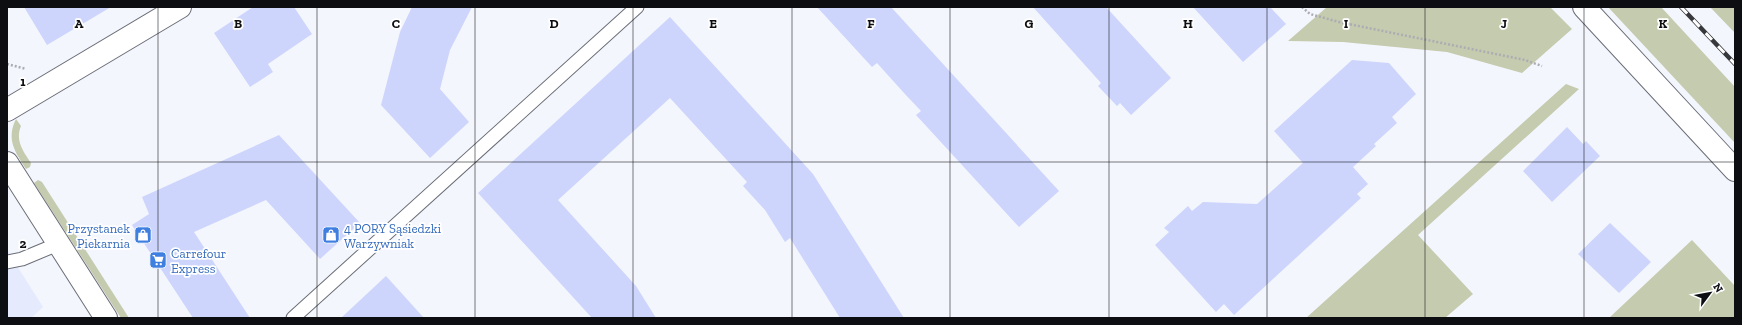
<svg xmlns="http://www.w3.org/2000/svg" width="1742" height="325" viewBox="0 0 1742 325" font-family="'Zilla Slab',serif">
<rect width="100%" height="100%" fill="#f4f6fd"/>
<polygon fill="#e5eafd" points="7,250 43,307 31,318 7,318"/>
<g fill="#c4cbae">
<polygon points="1327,7 1550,7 1572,29 1522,73 1447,52 1343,42 1288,41"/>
<polygon points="1608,7 1661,7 1735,87 1735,143"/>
<polygon points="1710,7 1735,7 1735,34 1735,33"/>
<polygon points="1566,84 1579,89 1418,235 1473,294 1445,318 1306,318"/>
<path d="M16 119 21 126C15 140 23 151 31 163L30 167 26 169C15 152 6 139 16 119Z"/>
<polygon points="38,180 42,182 129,318 121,318 34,183"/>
<polygon points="1692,240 1735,286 1735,318 1609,318"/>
</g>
<g fill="#cdd5fc">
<polygon points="24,7 111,7 47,45"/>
<polygon points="253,7 294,7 312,34 268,64 273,72 250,87 214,33"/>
<polygon points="412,7 472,7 450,50 440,89 469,122 430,158 381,105 400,32"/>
<polygon points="817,7 891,7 1059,191 1019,227 916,115 921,111 904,93 877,63 872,67"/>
<polygon points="1033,7 1106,7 1171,78 1131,115 1120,103 1117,106 1098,86 1101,83"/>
<polygon points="1193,7 1270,7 1286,24 1243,62"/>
<polygon points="670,17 813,174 904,318 840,318 790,238 785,242 765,210 743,186 747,182 670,98 558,200 636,286 656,318 592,318 478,193"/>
<polygon points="1352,60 1389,63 1416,94 1392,117 1397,123 1374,144 1376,146 1353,167 1368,184 1357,194 1361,198 1234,315 1224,304 1216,312 1155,245 1169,232 1164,228 1188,206 1192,211 1203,202 1257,204 1303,163 1274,131"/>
<polygon points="1567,127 1583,144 1586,141 1600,156 1552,202 1523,171"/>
<polygon points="279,135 360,223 320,259 266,200 194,232 250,318 193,318 132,225 149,214 142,197"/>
<polygon points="1610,223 1651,262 1619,293 1578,254"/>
<polygon points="386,276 424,318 341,318"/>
</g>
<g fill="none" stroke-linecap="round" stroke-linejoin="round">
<defs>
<g id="service">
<polyline points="7,262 22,259 58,244"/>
<polyline points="293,318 637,7"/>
</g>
<g id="minor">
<polyline points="1584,7 1735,170"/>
<polyline points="7,110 180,7"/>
<polyline points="7,163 106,318"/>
</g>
</defs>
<use href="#service" stroke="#6b6e78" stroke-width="15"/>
<use href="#minor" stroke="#6b6e78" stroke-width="24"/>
<g stroke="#acadb3" stroke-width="2.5" stroke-dasharray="2 2" stroke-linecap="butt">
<polyline points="1302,7 1310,14 1339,22 1525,60 1542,66"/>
<polyline points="7,64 26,69"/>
</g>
<use href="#service" stroke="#fff" stroke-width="13"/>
<use href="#minor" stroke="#fff" stroke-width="22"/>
<defs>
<polyline id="rail" points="1681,7 1735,64"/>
</defs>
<use href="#rail" stroke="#37383c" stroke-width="4.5"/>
<use href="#rail" stroke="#fff" stroke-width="3" stroke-dasharray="9" stroke-linecap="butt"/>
</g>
<path fill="none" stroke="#0d0e12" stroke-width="1" stroke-opacity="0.55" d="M158 7V318M317 7V318M475 7V318M633 7V318M792 7V318M950 7V318M1109 7V318M1267 7V318M1425 7V318M1584 7V318M7 162H1735"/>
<defs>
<symbol id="shop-square" viewBox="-11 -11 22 22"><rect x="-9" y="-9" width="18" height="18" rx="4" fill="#3f7fe0" stroke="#fff"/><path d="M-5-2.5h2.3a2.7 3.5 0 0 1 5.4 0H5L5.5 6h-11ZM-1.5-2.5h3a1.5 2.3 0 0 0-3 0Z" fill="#fff"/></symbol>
<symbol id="supermarket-square" viewBox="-11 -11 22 22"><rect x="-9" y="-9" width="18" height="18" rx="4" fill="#3f7fe0" stroke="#fff"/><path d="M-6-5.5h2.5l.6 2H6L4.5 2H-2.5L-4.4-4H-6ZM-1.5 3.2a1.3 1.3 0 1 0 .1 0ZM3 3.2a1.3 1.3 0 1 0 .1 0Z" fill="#fff"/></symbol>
</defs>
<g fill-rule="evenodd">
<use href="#shop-square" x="133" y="225" width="20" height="20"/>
<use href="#shop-square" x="321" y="225" width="20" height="20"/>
<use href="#supermarket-square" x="148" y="250" width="20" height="20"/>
</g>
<g text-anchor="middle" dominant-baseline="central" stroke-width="3.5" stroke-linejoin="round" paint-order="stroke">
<g font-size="13" fill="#366cbe" stroke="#fff" text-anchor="start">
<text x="130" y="228" text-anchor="end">Przystanek<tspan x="130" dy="15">Piekarnia</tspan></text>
<text x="344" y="228">4 PORY Sąsiedzki<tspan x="344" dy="15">Warzywniak</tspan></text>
<text x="171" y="253">Carrefour<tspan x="171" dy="15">Express</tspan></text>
</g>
</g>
<g font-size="13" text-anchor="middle" font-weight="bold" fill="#0d0e12" stroke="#fff" stroke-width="3.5" stroke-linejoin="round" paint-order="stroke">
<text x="79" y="28">A</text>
<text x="238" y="28">B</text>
<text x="396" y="28">C</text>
<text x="554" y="28">D</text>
<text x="713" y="28">E</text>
<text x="871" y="28">F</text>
<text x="1029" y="28">G</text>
<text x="1188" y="28">H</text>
<text x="1346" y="28">I</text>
<text x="1504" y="28">J</text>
<text x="1663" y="28">K</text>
<text x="23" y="86">1</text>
<text x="23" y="248">2</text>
</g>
<rect width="1742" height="325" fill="none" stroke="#0d0e12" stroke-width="16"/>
<g transform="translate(1710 293) rotate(58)" stroke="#ffffff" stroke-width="3" paint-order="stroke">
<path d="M0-3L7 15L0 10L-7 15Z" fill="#0d0e12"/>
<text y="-6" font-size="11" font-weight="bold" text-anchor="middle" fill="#0d0e12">N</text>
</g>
</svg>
